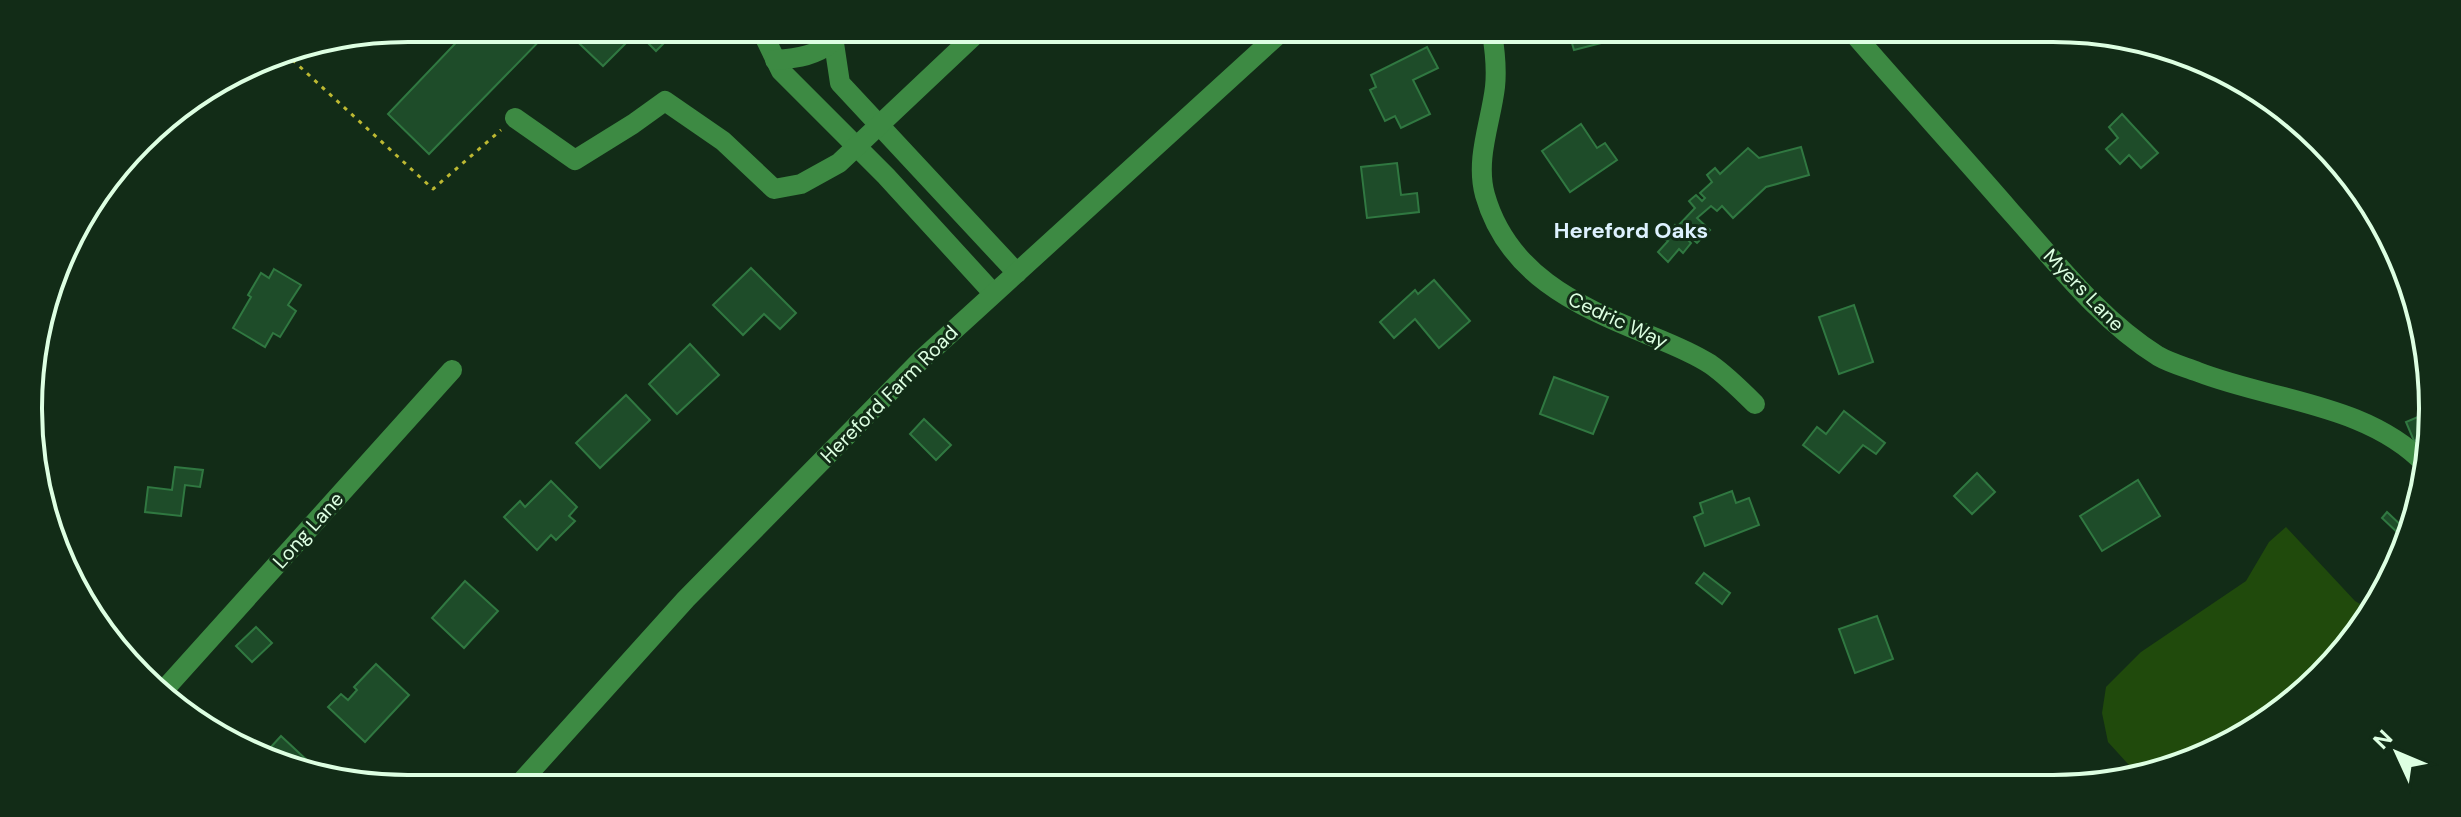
<svg xmlns="http://www.w3.org/2000/svg" width="2461" height="817" viewBox="0 0 2461 817" font-family="'DM Sans',sans-serif">
<rect width="100%" height="100%" fill="#122c17"/>
<polygon fill="#204a0c" points="2286,527 2355,601 2372,611 2321,678 2221,750 2138,775 2108,742 2102,713 2106,687 2141,652 2246,581 2269,542"/>
<g fill="#1e4c29" stroke="#307841" stroke-width="2">
<polygon points="470,28 551,29 429,154 388,114"/>
<polygon points="564,29 678,29 656,51 637,32 603,66"/>
<polygon points="1569,33 1612,33 1613,40 1574,50"/>
<polygon points="1427,47 1438,68 1413,80 1430,114 1401,128 1395,116 1385,121 1370,90 1376,87 1371,75"/>
<polygon points="2122,114 2158,153 2141,168 2129,155 2120,164 2106,149 2118,138 2109,127"/>
<polygon points="1581,124 1597,148 1605,143 1617,160 1570,192 1542,151"/>
<polygon points="1801,147 1809,175 1766,187 1733,218 1722,206 1717,211 1711,206 1697,218 1710,230 1697,243 1688,235 1686,238 1691,243 1683,253 1679,249 1668,262 1658,252 1668,241 1664,239 1675,225 1677,227 1695,208 1689,201 1696,195 1702,201 1705,198 1700,193 1712,182 1707,175 1715,168 1720,174 1748,148 1759,158"/>
<polygon points="1397,163 1401,195 1417,193 1419,212 1367,218 1361,167"/>
<polygon points="751,268 796,313 780,329 764,314 743,335 713,305"/>
<polygon points="274,269 301,285 288,305 296,311 280,337 273,333 265,347 233,328 251,297 248,295 261,273 269,278"/>
<polygon points="1434,280 1470,321 1439,348 1415,319 1394,338 1380,322 1415,290 1418,294"/>
<polygon points="1854,305 1873,362 1839,374 1819,317"/>
<polygon points="690,344 719,375 677,414 649,384"/>
<polygon points="1554,377 1608,397 1593,434 1540,414"/>
<polygon points="626,395 650,420 600,468 576,443"/>
<polygon points="2426,398 2426,436 2414,441 2406,422 2418,417"/>
<polygon points="1844,411 1885,443 1876,454 1863,445 1839,473 1803,445 1817,427 1826,434"/>
<polygon points="924,419 951,445 936,460 910,434"/>
<polygon points="175,467 203,470 200,487 185,485 181,516 145,512 148,487 172,490"/>
<polygon points="1977,473 1995,492 1972,514 1954,496"/>
<polygon points="2138,480 2160,516 2102,551 2080,516"/>
<polygon points="551,481 577,507 569,516 575,521 556,540 551,535 537,550 504,517 520,501 525,507"/>
<polygon points="1732,491 1736,503 1749,498 1759,525 1705,546 1694,517 1703,513 1700,503"/>
<polygon points="2387,512 2404,528 2399,534 2382,518"/>
<polygon points="1704,573 1730,593 1722,604 1696,583"/>
<polygon points="465,581 498,611 464,648 432,618"/>
<polygon points="1877,616 1893,659 1855,673 1839,629"/>
<polygon points="256,627 272,643 252,662 236,646"/>
<polygon points="376,664 409,695 365,742 328,707 341,694 348,700 357,690 354,687"/>
<polygon points="281,736 326,778 276,758 278,756 270,748"/>
</g>
<g fill="none" stroke-linecap="round" stroke-linejoin="round">
<polyline stroke="#bdb932" stroke-width="3" stroke-dasharray="4 6" stroke-linecap="butt" points="285,53 433,189 501,130"/>
<g stroke="#3d8a43" stroke-width="20">
<polyline points="765,30 766,40 781,71 886,176 993,293"/>
<polyline points="832,30 840,83 1017,273"/>
<path d="M1492 33C1495 51 1497 68 1495 87 1491 122 1475 159 1485 195 1507 273 1575 305 1644 333 1666 342 1690 351 1710 364 1726 375 1741 390 1755 404"/>
<path d="M1854 34C1906 94 1959 152 2011 212 2056 262 2100 320 2158 356 2170 363 2185 367 2198 372 2273 401 2368 404 2426 465"/>
<path d="M775 60C799 58 815 56 834 41"/>
<polyline points="515,118 575,160 633,124 665,101 723,141 774,189 801,184 839,163 980,30"/>
<polyline points="163,691 452,370"/>
<polyline points="521,782 686,599 920,361 1281,32"/>
</g>
</g>
<g text-anchor="middle" dominant-baseline="central" stroke-width="6" stroke-linejoin="round" paint-order="stroke">
<g font-size="20" fill="#ddffe2" stroke="#122c17">
<text transform="translate(2084 290) rotate(46)">Myers Lane</text>
<text transform="translate(1618 320) rotate(25)">Cedric Way</text>
<text transform="translate(889 394) rotate(-45)">Hereford Farm Road</text>
<text transform="translate(308 530) rotate(-48)">Long Lane</text>
</g>
<g font-size="22" font-weight="bold" fill="#def2ff" stroke="#122c17">
<text x="1631" y="230">Hereford Oaks</text>
</g>
</g>
<path d="M0 0H2461V817H0ZM408 42H2053A366 366 0 0 1 2419 408V409A366 366 0 0 1 2053 775H408A366 366 0 0 1 42 409V408A366 366 0 0 1 408 42Z" fill="#122c17" fill-rule="evenodd"/>
<path fill="none" stroke="#ddffe2" stroke-width="4" d="M408 42H2053A366 366 0 0 1 2419 408V409A366 366 0 0 1 2053 775H408A366 366 0 0 1 42 409V408A366 366 0 0 1 408 42Z"/>
<g transform="translate(2397 753) rotate(314)" stroke="#122c17" stroke-width="6" paint-order="stroke">
<path d="M0-6L14 30L0 20L-14 30Z" fill="#ddffe2"/>
<text y="-12" font-size="22" font-weight="bold" text-anchor="middle" fill="#ddffe2">N</text>
</g>
</svg>
